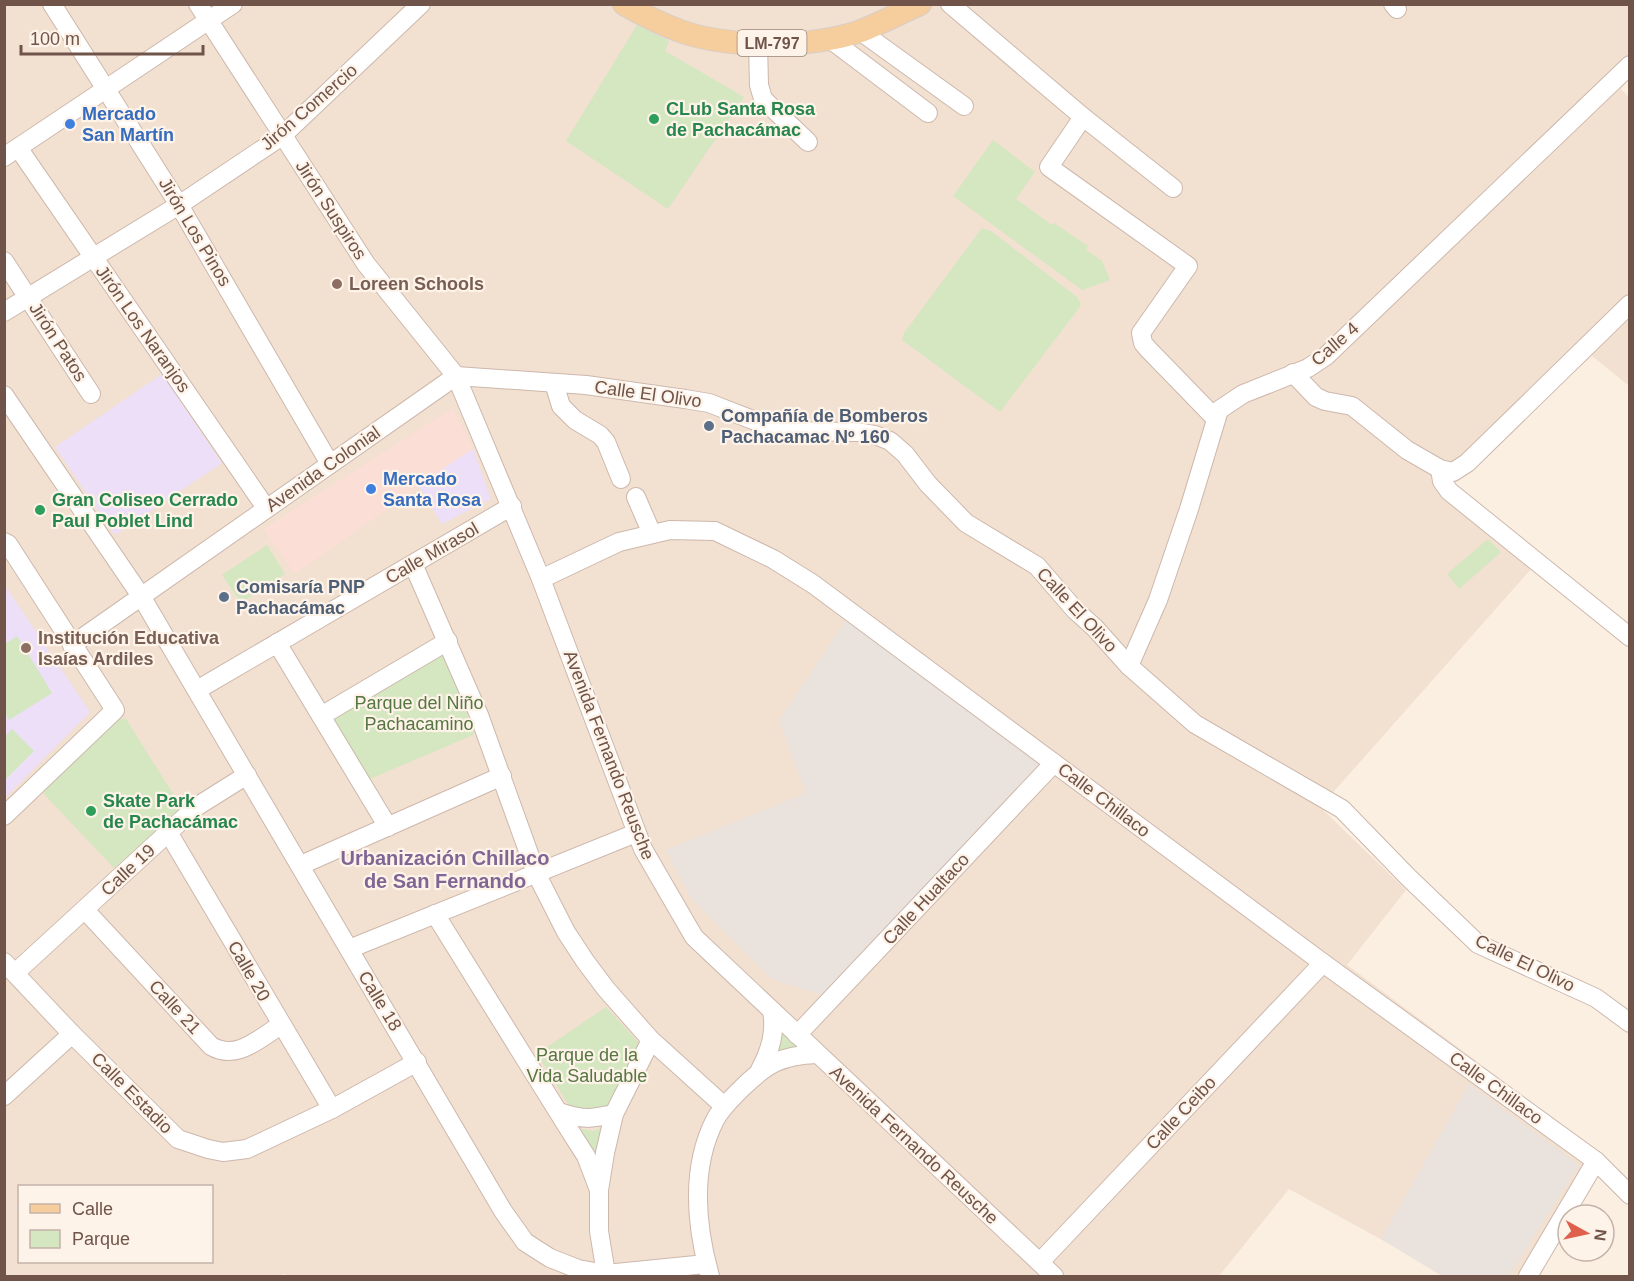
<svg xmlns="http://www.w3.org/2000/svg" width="1634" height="1281" viewBox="0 0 1634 1281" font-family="Arial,sans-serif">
<rect width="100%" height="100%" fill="#fbefe2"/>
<path fill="#f2e0d1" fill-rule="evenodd" d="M5 5H1629V80L1621 89 1630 98 1629 386 1592 356 1452 482 1540 559 1320 807 1406 890 1347 965 1604 1156 1537 1276H1448L1289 1189 1219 1276H290L283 1274 278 1276H5ZM20 1186H212V1262H20Z"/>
<polygon fill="#fbded6" points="453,408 473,449 295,574 263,529"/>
<g fill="#eae2dd">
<polygon points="846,620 1039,764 823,995 772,979 691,898 666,850 806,793 779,721"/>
<polygon points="1469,1084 1579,1165 1509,1276 1442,1276 1381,1239"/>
</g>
<g fill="#ecdff7">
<polygon points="162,374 222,463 115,535 55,447"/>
<polygon points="473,449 491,499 442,524 418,485"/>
<polygon points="4,584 90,712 5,798 4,798"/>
</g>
<g fill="#d4e7c1">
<polygon points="637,25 669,41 665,51 744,97 668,209 566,141"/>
<polygon points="993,140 1035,172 1016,199 1052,225 1054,223 1088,246 1086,250 1102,261 1110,280 1082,290 953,196"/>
<polygon points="982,228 991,231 1077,297 1081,304 1079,308 1000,412 902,340 904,333"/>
<polygon points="1488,539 1501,552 1459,589 1447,574"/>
<polygon points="267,545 285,574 241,603 222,575"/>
<polygon points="17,636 52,693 9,720 5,712 5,644"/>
<polygon points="439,653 446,656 474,733 473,735 370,779 334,723 335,716"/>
<polygon points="118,718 126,719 180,805 179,810 114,868 42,792"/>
<polygon points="12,729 34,751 5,780 5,736"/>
<polygon points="606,1007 640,1044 608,1109 571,1109 537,1054"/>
<polygon points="780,1025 804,1048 774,1058"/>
<polygon points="605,1126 595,1161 576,1128 594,1131"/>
</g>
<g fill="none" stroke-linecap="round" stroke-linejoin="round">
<defs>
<g id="minor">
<polyline points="52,4 179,205 330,464"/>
<polyline points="198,4 366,264 456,376 541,579 643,849 694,937 1054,1276"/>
<polyline points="950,4 1083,117 1049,167 1188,266 1141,333 1143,343 1148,349 1216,419"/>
<polyline points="1393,4 1397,9"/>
<polyline points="860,31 964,106"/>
<polyline points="830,39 928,113"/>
<polyline points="758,43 759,85 763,99 808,142"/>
<polyline points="1083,117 1173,188"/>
<polyline points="19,149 266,508"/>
<polyline points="4,157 233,4"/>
<polyline points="4,261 91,394"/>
<polyline points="4,312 179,205 282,136 421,4"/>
<polyline points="1293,373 1316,397 1325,401 1352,406 1407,450 1440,469 1453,472 1467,463 1630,304"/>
<polyline points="456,376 586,385 685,399 709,403 771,427 791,431 858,432 875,435 890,441 905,454 928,484 966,523 1037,566 1075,610 1095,628 1129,666 1195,724 1342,809 1408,877 1478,944 1596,998 1630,1023"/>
<polyline points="554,383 561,406 575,420 600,435 606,442 621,479"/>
<polyline points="4,395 141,596 503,1211 525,1242 550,1258 578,1269 606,1274 706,1264"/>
<polyline points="1440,469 1442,481 1449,491 1630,637"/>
<polyline points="636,497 652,534"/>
<polyline points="4,542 8,544 115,710 4,816"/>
<polyline points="413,564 479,715 536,873 566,932 585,961 606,989 651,1040 724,1106"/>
<polyline points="541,579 619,542 670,530 715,531 773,559 813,584 1323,963 1596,1161 1630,1195"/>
<polyline points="277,643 388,827"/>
<polyline points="72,645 456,376"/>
<polyline points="1129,666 1158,600 1189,509 1219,410 1243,394 1308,368 1326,356 1630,65"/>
<polyline points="197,690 512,506"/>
<polyline points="321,716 448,641"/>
<polyline points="168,832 332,1109"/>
<polyline points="301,865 502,776"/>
<path d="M85 910 211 1046C237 1061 258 1039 281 1025"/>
<polyline points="435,914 570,1131 586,1156 599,1190"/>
<polyline points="349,949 636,833"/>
<polyline points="4,962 72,1034 178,1139 208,1149 223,1152 247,1149 332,1109 417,1062"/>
<polyline points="15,973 196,807 247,775"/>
<polyline points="797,1035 1054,763"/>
<path d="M760 1070C770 1051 776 1033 772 1011"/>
<polyline points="4,1096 72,1034"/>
<path d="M559 1112C583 1120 590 1119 614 1114"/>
<polyline points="1040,1262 1323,963"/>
<polyline points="606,1274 599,1231 599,1190 605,1153 614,1114 651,1040"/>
<path d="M710 1276C696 1226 690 1169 715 1120 721 1108 732 1098 741 1089 766 1064 782 1055 817 1054"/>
<polyline points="1528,1276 1596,1161"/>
</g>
<path id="major" d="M624 4C643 15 663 25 683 32 730 48 813 48 861 31 881 23 900 13 920 4"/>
</defs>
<use href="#minor" stroke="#cdb8ac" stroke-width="20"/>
<use href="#major" stroke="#d7cfcc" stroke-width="24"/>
<use href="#minor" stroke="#fff" stroke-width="18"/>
<use href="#major" stroke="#f6cd9d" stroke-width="22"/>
</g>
<g fill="#2e9e5b" stroke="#fef3e8" stroke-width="2">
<circle cx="654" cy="119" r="6"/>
<circle cx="40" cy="510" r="6"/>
<circle cx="91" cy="811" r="6"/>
</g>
<g fill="#3f7fe0" stroke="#fef3e8" stroke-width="2">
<circle cx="70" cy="124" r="6"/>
<circle cx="371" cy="489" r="6"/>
</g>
<g fill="#8d6e63" stroke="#fef3e8" stroke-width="2">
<circle cx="337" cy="284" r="6"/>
<circle cx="26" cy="648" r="6"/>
</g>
<g fill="#5c6f8a" stroke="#fef3e8" stroke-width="2">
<circle cx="709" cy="426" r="6"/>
<circle cx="224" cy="597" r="6"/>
</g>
<g text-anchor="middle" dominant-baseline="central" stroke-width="4.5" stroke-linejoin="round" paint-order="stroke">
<rect fill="#fef3e8" stroke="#9b8479" stroke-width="1.5" x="737.5" y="30" width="69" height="26" rx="4.5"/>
<g font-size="16" font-weight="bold" fill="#70544a">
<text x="772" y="43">LM-797</text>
</g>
<g font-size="18" fill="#70544a" stroke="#fef3e8">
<text transform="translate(309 107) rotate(-41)">Jirón Comercio</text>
<text transform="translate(331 210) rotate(57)">Jirón Suspiros</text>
<text transform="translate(195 232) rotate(59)">Jirón Los Pinos</text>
<text transform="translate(143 329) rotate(55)">Jirón Los Naranjos</text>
<text transform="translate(58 342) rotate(57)">Jirón Patos</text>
<text transform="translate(1335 344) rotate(-41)">Calle 4</text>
<text transform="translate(648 394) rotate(8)">Calle El Olivo</text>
<text transform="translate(323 469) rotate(-35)">Avenida Colonial</text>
<text transform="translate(432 553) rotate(-30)">Calle Mirasol</text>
<text transform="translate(1077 610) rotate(47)">Calle El Olivo</text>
<text transform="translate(609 755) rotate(69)">Avenida Fernando Reusche</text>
<text transform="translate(1104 800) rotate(37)">Calle Chillaco</text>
<text transform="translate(128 870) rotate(-43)">Calle 19</text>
<text transform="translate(926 899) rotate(-47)">Calle Hualtaco</text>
<text transform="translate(1525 963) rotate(26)">Calle El Olivo</text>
<text transform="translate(249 971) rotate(60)">Calle 20</text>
<text transform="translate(380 1001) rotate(59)">Calle 18</text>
<text transform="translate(175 1007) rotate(47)">Calle 21</text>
<text transform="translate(1496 1088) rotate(36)">Calle Chillaco</text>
<text transform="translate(132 1093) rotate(45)">Calle Estadio</text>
<text transform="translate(1181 1113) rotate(-47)">Calle Ceibo</text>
<text transform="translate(914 1145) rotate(43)">Avenida Fernando Reusche</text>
</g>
<g font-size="18" font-weight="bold" fill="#27864d" stroke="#fef3e8" text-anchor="start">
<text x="666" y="109">CLub Santa Rosa<tspan x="666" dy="21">de Pachacámac</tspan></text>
<text x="52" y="500">Gran Coliseo Cerrado<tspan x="52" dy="21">Paul Poblet Lind</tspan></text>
<text x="103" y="801">Skate Park<tspan x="103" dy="21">de Pachacámac</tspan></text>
</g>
<g font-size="18" font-weight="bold" fill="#366cbe" stroke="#fef3e8" text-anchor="start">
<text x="82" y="114">Mercado<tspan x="82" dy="21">San Martín</tspan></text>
<text x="383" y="479">Mercado<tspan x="383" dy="21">Santa Rosa</tspan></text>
</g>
<g font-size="18" font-weight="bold" fill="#785e54" stroke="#fef3e8" text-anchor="start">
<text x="349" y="284">Loreen Schools</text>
<text x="38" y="638">Institución Educativa<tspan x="38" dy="21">Isaías Ardiles</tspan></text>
</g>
<g font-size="18" font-weight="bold" fill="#4e5e75" stroke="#fef3e8" text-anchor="start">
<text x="721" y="416">Compañía de Bomberos<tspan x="721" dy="21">Pachacamac Nº 160</tspan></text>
<text x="236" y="587">Comisaría PNP<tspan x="236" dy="21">Pachacámac</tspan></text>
</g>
<g font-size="18" fill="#567642" stroke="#fef3e8">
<text x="419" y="703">Parque del Niño<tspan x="419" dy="21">Pachacamino</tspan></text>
<text x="587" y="1055">Parque de la<tspan x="587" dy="21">Vida Saludable</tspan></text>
</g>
<g font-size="20" font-weight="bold" fill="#806694" stroke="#fef3e8">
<text x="445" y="858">Urbanización Chillaco<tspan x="445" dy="23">de San Fernando</tspan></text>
</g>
</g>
<rect width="1634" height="1281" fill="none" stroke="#70544a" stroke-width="12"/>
<rect x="18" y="1185" width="195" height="78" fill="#fef3e8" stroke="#c5b3a9" stroke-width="1.5"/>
<rect x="30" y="1204" width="30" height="9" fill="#f6cd9d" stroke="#c5b3a9" stroke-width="1.5"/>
<text x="72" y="1215" font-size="18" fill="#70544a">Calle</text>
<rect x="30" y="1230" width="30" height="18" fill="#d4e7c1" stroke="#c5b3a9" stroke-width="1.5"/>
<text x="72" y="1245" font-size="18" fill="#70544a">Parque</text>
<g transform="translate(1586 1233) rotate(98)"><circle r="28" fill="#fef3e8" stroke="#c5b3a9" stroke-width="1.5"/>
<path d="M0-4.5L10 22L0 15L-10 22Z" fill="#df614d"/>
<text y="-9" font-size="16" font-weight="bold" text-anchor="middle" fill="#70544a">N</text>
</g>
<path d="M21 45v9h182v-9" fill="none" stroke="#70544a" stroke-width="3"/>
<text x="30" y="45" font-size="18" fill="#70544a" stroke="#fef3e8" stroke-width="4.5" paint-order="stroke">100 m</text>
</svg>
